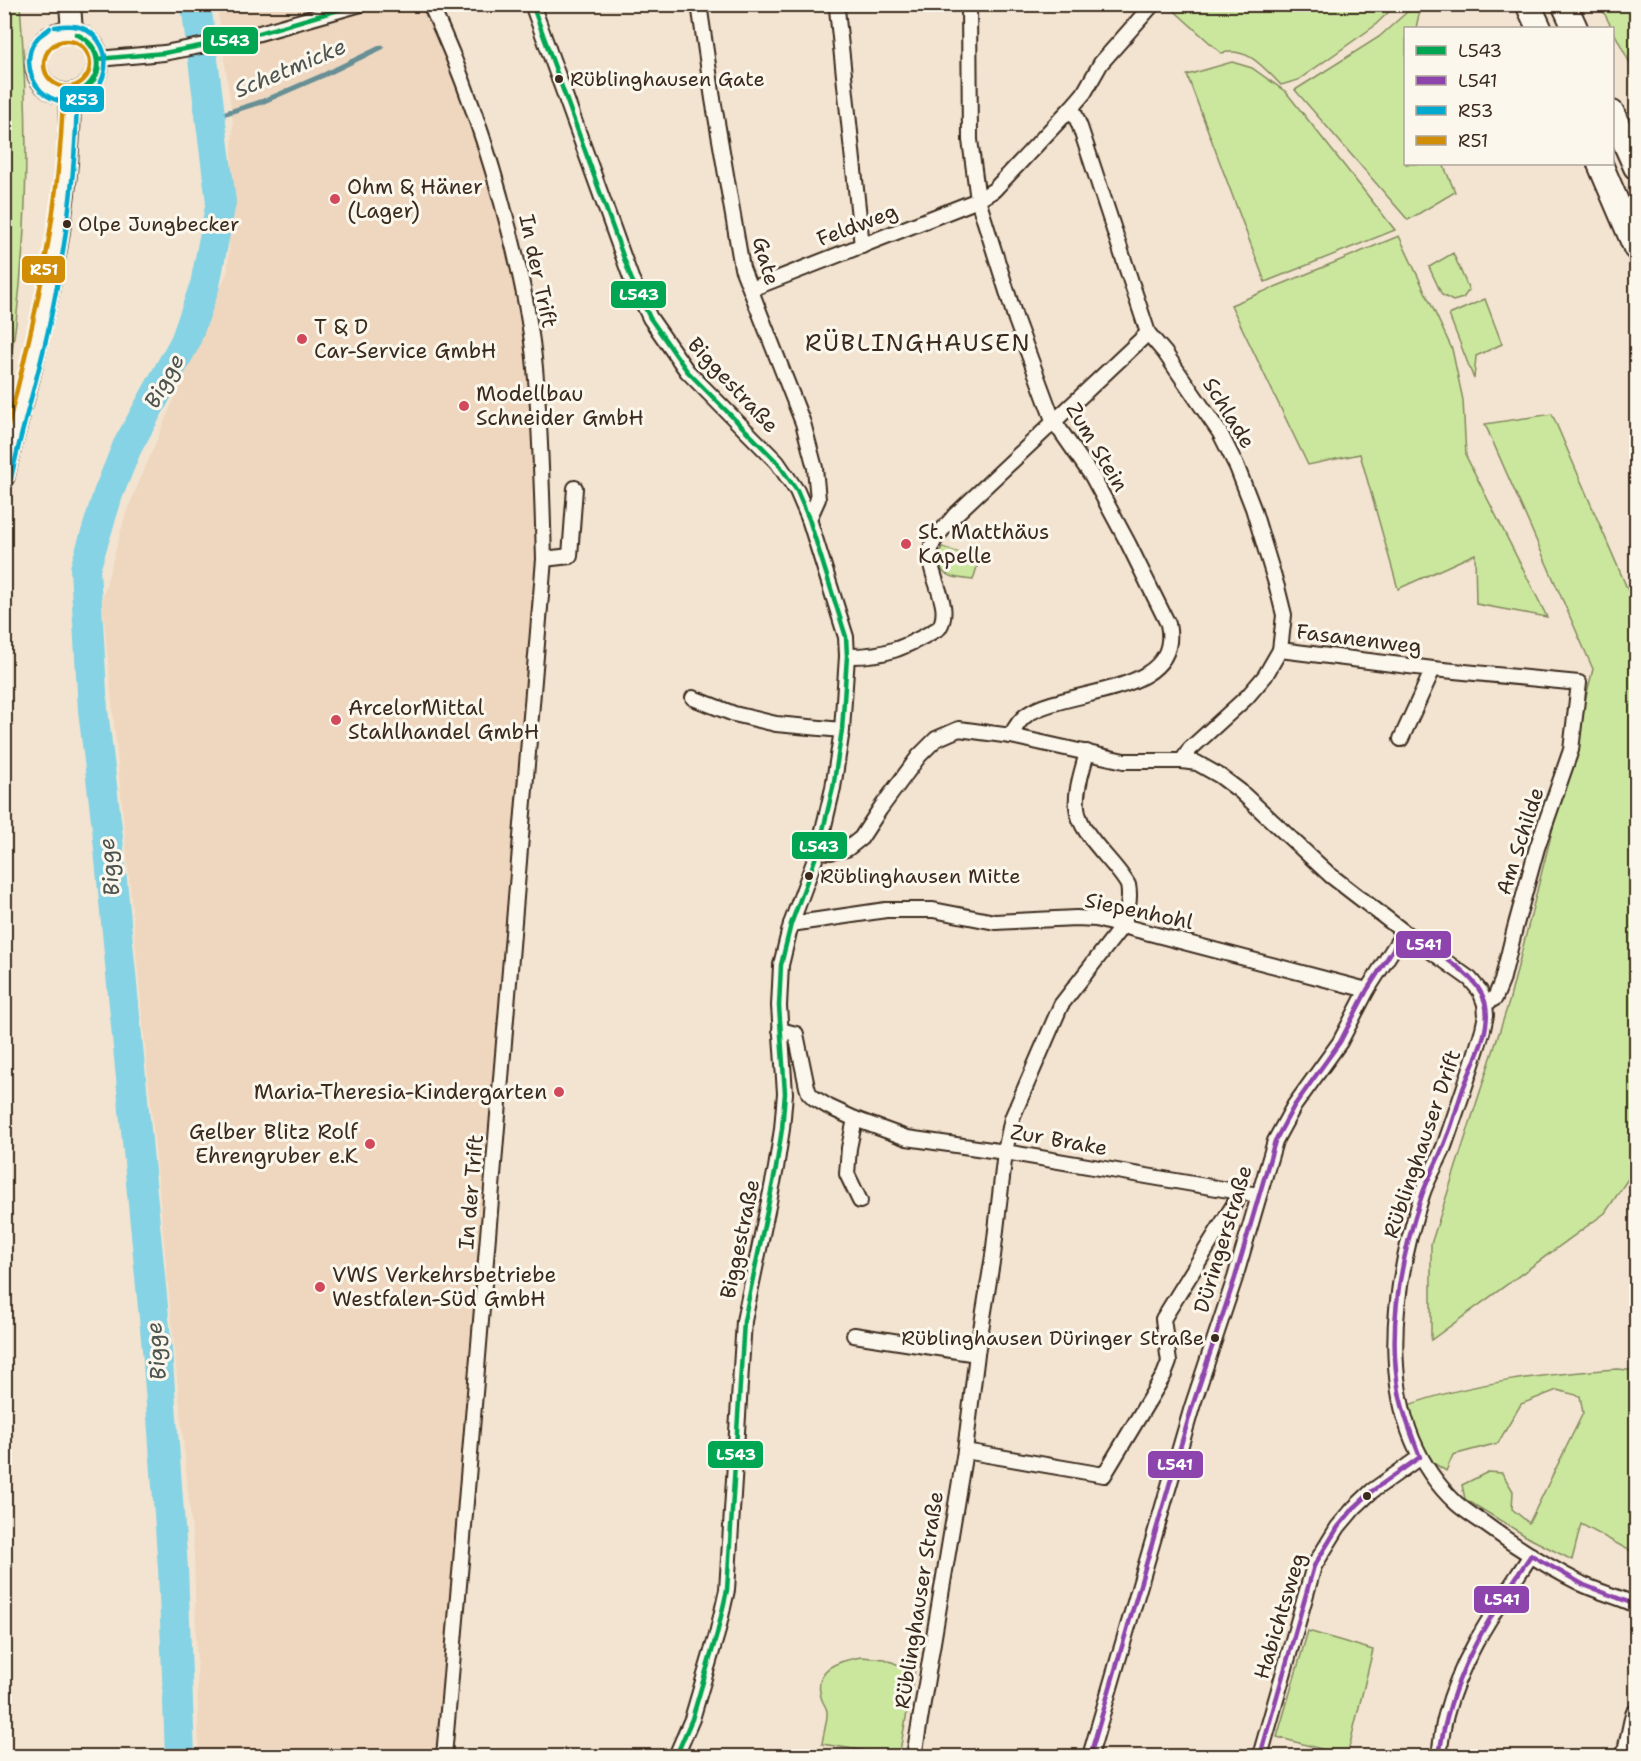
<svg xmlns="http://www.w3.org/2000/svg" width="1641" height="1761" viewBox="0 0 1641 1761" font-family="'Shantell Sans',sans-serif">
<rect width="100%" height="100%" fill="#f3e4d1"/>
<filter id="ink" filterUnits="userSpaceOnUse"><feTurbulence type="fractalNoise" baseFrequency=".0167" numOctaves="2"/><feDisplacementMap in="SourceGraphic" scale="12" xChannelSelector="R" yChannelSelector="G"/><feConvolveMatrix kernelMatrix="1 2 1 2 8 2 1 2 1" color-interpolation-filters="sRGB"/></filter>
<g filter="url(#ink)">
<polygon fill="#eed7be" points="217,5 430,5 440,25 523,284 544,559 444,1756 199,1756 194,1554 102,599 126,513 228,270 233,123"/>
<g fill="#cbe79e" stroke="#83885e" stroke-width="1.5">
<path d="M20 4C30 133 29 266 5 394L4 5Z"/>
<polygon points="1416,4 1421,5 1416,28 1406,28 1406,164 1443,164 1455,192 1408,220 1295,90 1379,37"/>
<path d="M1168 5H1396L1373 27 1298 80 1281 85C1263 67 1249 47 1221 53Z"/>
<polygon points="1600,5 1636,5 1636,75"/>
<polygon points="1232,62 1252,68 1286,92 1395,230 1265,282 1187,75"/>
<polygon points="1399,236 1452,349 1463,400 1466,456 1547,617 1476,604 1475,554 1398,589 1360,454 1308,465 1231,305"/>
<polygon points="1453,253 1469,290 1463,298 1453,301 1442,295 1429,267"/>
<polygon points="1485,299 1502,344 1476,356 1474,379 1449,315"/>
<polygon points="1552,414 1636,609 1636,1167 1605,1213 1431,1340 1431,1244 1509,1002 1593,669 1485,424"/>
<path d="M942 547 979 560 973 580C948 577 934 576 942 547Z"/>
<path d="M1617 1369 1636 1371V1554L1581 1524 1572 1560 1529 1538 1465 1499 1462 1485 1488 1472 1502 1473 1513 1491 1512 1509 1529 1523 1583 1413 1580 1396 1557 1390 1521 1404 1498 1443 1453 1455 1446 1471 1427 1459 1406 1406C1471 1382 1548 1374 1617 1369Z"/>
<polygon points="1308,1631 1373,1650 1347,1756 1277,1737"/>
<path d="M861 1657 885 1659 901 1666 915 1669 899 1756 822 1744C823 1734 828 1720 827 1711 826 1706 822 1702 821 1697 813 1668 838 1661 861 1657Z"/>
</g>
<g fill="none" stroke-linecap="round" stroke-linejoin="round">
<polyline stroke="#678f95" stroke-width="5" points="210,118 264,101 326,74 382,47"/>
<polyline stroke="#85d3e4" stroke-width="30" points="180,1756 173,1568 157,1349 107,828 93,710 85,569 108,494 127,447 185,342 205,285 221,202 196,4"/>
<defs>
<g id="street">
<path d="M430 4C466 79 491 158 511 237 522 280 531 324 535 368 541 431 542 495 544 559L461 1562 444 1756"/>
<polyline points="532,4 631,278 650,318 687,371 777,462 797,491 809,519 846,637 847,656 842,730 833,788 818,851 791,924 781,965 779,1006 785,1093 782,1129 776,1168 744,1321 727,1590 717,1634 692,1719 676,1756"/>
<polyline points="699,4 713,99 742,268 803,423 815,468 818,499 809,519"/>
<path d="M969 4 970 140 978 200 1016 320 1053 420 1092 476 1128 543 1168 624C1183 696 1068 688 1028 714 1020 719 1015 727 1011 736"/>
<polyline points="837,9 862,246"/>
<polyline points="98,59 164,53 242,38 361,4"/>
<polyline points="1072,107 1080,127 1148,333 1165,353 1220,433 1237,467 1253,508 1277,587 1284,615 1280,650 1265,676 1247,697 1190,749 1182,761"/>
<polyline points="751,289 978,200 994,190 1072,107 1084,93 1101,63 1153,4"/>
<polyline points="544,559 570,556 575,488"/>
<polyline points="1280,650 1433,669 1579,683 1571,750 1537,848 1515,928 1502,981 1495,998 1485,1004"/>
<path d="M847 656C886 657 906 647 939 628 955 604 923 573 932 545 936 535 948 524 955 515L1148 333"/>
<polyline points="693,698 734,714 776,724 842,730"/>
<polyline points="1401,739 1433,669"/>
<path d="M818 851 831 852 847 849 861 838 880 809 919 756 936 739 959 729 1011 736 1124 761H1182L1197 763 1220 776 1240 791 1330 875 1404 932 1470 979 1480 991 1485 1004 1486 1015 1483 1029C1472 1067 1459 1104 1446 1141 1440 1160 1428 1176 1422 1195 1390 1293 1372 1424 1456 1503 1465 1511 1475 1517 1485 1524 1516 1547 1548 1567 1582 1584 1599 1592 1619 1597 1636 1605"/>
<polyline points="791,924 886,910 933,910 995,922 1076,918 1096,919 1367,990"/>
<polyline points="780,1030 796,1034 807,1087 809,1093 814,1098 829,1107 855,1119 907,1138 1005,1152 1258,1195"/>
<polyline points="855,1119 849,1148 847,1174 860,1201"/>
<polyline points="854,1335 977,1354"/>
<polyline points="965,1451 1104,1475 1164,1375 1169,1362 1163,1319 1241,1193"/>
<path d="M914 1756 965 1451 977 1354 993 1256 1005 1152 1012 1118 1061 1005 1123 925C1127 912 1131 899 1128 885 1115 861 1079 835 1077 807 1075 790 1083 769 1087 752"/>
<polyline points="1090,1756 1192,1407 1235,1278 1275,1141 1294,1106 1340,1042 1367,990 1404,932"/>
<polyline points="1260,1756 1314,1566 1338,1527 1354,1508 1372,1491 1420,1457"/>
<path d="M1439 1756C1441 1743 1442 1729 1446 1715 1461 1656 1498 1606 1531 1555"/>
</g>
<g id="secondary">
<polyline points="70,4 72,32"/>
<circle cx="67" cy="63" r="31"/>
<path d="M4 476C12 437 24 400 33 361 54 273 70 185 70 94"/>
<polyline points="1627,1756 1636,1714"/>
</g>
<g id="highway">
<polyline points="1528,4 1539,28"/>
<polyline points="1564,4 1575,28"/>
<polyline points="1612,113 1636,167"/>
<polyline points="1600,164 1636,248"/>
</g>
</defs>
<use href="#street" stroke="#3b2a1e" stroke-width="18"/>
<use href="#secondary" stroke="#3b2a1e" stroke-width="24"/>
<use href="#highway" stroke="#3b2a1e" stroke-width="28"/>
<use href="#street" stroke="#fbf7ec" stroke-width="14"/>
<use href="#secondary" stroke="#fbf7ec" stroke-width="20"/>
<use href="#highway" stroke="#fbf7ec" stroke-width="24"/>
<defs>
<g id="bus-1">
<polyline points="532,4 631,278 650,318 687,371 777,462 797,491 809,519 846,637 847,656 842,730 833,788 818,851 791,924 781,965 779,1006 785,1093 782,1129 776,1168 744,1321 727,1590 717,1634 692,1719 676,1756"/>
<path d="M76 34C104 45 107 80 79 92"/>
<path d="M76 34C102 46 105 78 79 92"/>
<polyline points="98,59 164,53 242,38 359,4"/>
</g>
<g id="bus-2">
<path d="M1090 1756 1192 1407 1235 1278 1275 1141 1294 1106 1340 1042 1367 990 1404 932C1429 949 1476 971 1485 1002 1493 1030 1472 1064 1463 1089 1457 1105 1454 1121 1447 1137 1440 1157 1429 1175 1422 1195 1401 1257 1387 1327 1399 1392 1403 1414 1412 1436 1420 1457L1372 1491 1354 1508 1338 1527 1314 1566 1260 1756"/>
<path d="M1439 1756C1451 1673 1486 1623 1531 1555L1584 1585 1636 1605"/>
</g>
<g id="bus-3">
<path d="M50 28C46 32 39 35 36 40 31 46 29 54 29 62 31 111 97 117 105 69 108 49 95 28 73 26 67 25 61 26 55 27"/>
<path d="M11 478C22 428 37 380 48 331 65 252 76 174 77 94"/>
</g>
<g id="bus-4">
<circle cx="67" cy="64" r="23"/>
<path d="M4 441C34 326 60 213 63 94"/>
</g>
</defs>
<use href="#bus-1" stroke="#fbf7ec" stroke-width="9"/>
<use href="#bus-2" stroke="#fbf7ec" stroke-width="9"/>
<use href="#bus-3" stroke="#fbf7ec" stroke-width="9"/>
<use href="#bus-4" stroke="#fbf7ec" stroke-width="9"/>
<use href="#bus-1" stroke="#00a651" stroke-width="4.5"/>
<use href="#bus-2" stroke="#8e44ad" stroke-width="4.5"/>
<use href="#bus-3" stroke="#00a9ce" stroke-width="4.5"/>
<use href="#bus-4" stroke="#d18d06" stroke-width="4.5"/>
</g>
</g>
<g fill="#3b2a1e" stroke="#fbf7ec" stroke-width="2">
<circle cx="559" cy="79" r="5"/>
<circle cx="67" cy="224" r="5"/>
<circle cx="809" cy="876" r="5"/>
<circle cx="1215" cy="1338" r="5"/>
<circle cx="1367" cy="1496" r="5"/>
</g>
<g fill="#d1495b" stroke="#fbf7ec" stroke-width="2">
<circle cx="335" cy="199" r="6"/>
<circle cx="302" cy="339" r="6"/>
<circle cx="464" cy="406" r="6"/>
<circle cx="906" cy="544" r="6"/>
<circle cx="336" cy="720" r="6"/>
<circle cx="559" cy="1092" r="6"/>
<circle cx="370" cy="1144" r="6"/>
<circle cx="320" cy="1287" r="6"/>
</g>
<g text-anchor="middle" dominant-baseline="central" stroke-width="6" stroke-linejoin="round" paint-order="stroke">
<g font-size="20" fill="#3b2a1e" stroke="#fbf7ec" text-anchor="start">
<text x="570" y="79">Rüblinghausen Gate</text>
<text x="78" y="224">Olpe Jungbecker</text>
<text x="820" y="876">Rüblinghausen Mitte</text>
<text x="1204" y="1338" text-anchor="end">Rüblinghausen Düringer Straße</text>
</g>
<g font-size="21" fill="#3b2a1e" stroke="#fbf7ec" text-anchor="start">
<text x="347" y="187">Ohm &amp; Häner<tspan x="347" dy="24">(Lager)</tspan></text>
<text x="314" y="327">T &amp; D<tspan x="314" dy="24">Car-Service GmbH</tspan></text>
<text x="476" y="394">Modellbau<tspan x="476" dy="24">Schneider GmbH</tspan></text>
<text x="918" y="532">St. Matthäus<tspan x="918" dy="24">Kapelle</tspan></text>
<text x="348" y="708">ArcelorMittal<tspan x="348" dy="24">Stahlhandel GmbH</tspan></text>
<text x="547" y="1092" text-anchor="end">Maria-Theresia-Kindergarten</text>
<text x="358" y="1132" text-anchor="end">Gelber Blitz Rolf<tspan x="358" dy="24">Ehrengruber e.K</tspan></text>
<text x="332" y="1275">VWS Verkehrsbetriebe<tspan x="332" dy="24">Westfalen-Süd GmbH</tspan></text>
</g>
<g font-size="21" fill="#3b2a1e" stroke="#fbf7ec">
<text transform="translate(857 225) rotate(-21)">Feldweg</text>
<text transform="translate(766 261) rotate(74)">Gate</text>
<text transform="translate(538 271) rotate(78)">In der Trift</text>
<text transform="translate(733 385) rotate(47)">Biggestraße</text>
<text transform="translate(1229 413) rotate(58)">Schlade</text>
<text transform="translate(1097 447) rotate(59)">Zum Stein</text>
<text transform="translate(1359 639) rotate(7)">Fasanenweg</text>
<text transform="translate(1520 841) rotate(-72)">Am Schilde</text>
<text transform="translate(1139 911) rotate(12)">Siepenhohl</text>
<text transform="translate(1059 1140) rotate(10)">Zur Brake</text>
<text transform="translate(1422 1144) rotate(-71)">Rüblinghauser Drift</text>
<text transform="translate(471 1192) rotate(-85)">In der Trift</text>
<text transform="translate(740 1239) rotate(-78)">Biggestraße</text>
<text transform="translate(1223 1239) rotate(-73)">Düringerstraße</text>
<text transform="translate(919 1600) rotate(-81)">Rüblinghauser Straße</text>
<text transform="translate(1280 1616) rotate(-73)">Habichtsweg</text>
</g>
<g font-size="22" font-style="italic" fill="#4e5450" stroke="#fbf7ec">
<text transform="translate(290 68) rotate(-23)">Schetmicke</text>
<text transform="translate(164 381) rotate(-61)">Bigge</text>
<text transform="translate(109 867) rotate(-96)">Bigge</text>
<text transform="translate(156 1351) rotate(-95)">Bigge</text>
</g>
<g font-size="24" letter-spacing="1.5" fill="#3b2a1e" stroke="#fbf7ec">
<text x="918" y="343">RÜBLINGHAUSEN</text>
</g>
</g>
<g stroke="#fbf7ec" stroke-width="2">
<rect x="202" y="26" width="57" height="29" rx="6" fill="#00a651"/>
<rect x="59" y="85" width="46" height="28" rx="6" fill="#00a9ce"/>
<rect x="21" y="255" width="45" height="29" rx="6" fill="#d18d06"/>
<rect x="610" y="280" width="57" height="29" rx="6" fill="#00a651"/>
<rect x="791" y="831" width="57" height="29" rx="6" fill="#00a651"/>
<rect x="1395" y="930" width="57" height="29" rx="6" fill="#8e44ad"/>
<rect x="707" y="1440" width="57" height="29" rx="6" fill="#00a651"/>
<rect x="1147" y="1450" width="57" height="29" rx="6" fill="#8e44ad"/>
<rect x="1473" y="1585" width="57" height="29" rx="6" fill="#8e44ad"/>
</g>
<g font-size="16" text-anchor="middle" font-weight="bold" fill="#fff">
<text x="230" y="46">L543</text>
<text x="82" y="105">R53</text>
<text x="44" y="275">R51</text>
<text x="639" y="300">L543</text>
<text x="819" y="852">L543</text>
<text x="1424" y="950">L541</text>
<text x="736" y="1460">L543</text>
<text x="1175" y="1470">L541</text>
<text x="1502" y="1605">L541</text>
</g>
<rect width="1641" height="1761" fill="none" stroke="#fbf7ec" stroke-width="24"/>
<rect x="12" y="12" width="1617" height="1737" fill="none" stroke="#3b2a1e" stroke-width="2" filter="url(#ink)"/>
<rect x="1404" y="27" width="210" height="138" fill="#fbf7ec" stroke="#aea59a" stroke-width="1.5"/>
<rect x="1416" y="46" width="30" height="9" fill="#00a651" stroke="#aea59a" stroke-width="1.5"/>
<text x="1458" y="57" font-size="18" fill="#3b2a1e">L543</text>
<rect x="1416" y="76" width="30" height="9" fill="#8e44ad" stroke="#aea59a" stroke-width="1.5"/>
<text x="1458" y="87" font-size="18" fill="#3b2a1e">L541</text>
<rect x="1416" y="106" width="30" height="9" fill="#00a9ce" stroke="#aea59a" stroke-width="1.5"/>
<text x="1458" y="117" font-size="18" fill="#3b2a1e">R53</text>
<rect x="1416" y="136" width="30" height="9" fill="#d18d06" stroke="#aea59a" stroke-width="1.5"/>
<text x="1458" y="147" font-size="18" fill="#3b2a1e">R51</text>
</svg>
